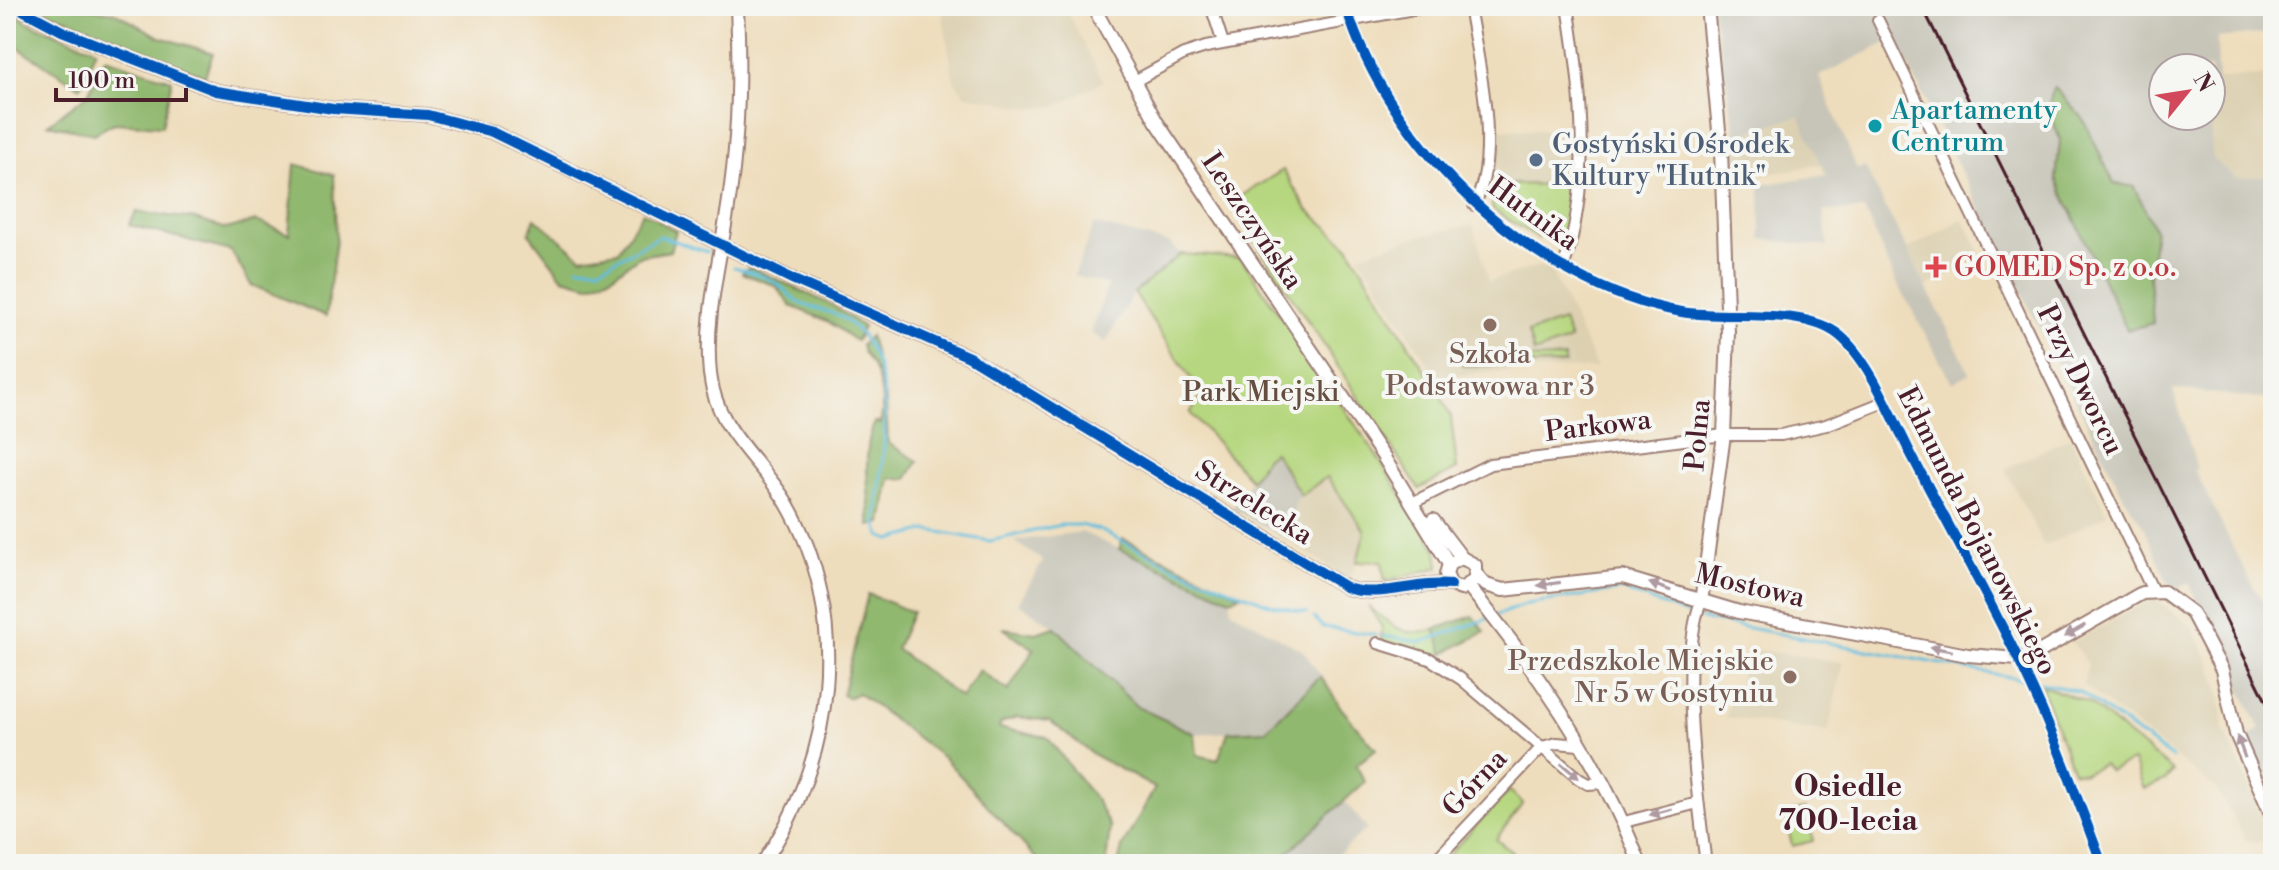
<svg xmlns="http://www.w3.org/2000/svg" width="2279" height="870" viewBox="0 0 2279 870" font-family="'Libre Bodoni',serif">
<rect width="100%" height="100%" fill="#f6f6f2"/>
<filter id="ink" filterUnits="userSpaceOnUse"><feTurbulence type="fractalNoise" baseFrequency=".0125" numOctaves="2"/><feDisplacementMap in="SourceGraphic" scale="16" xChannelSelector="R" yChannelSelector="G"/><feConvolveMatrix kernelMatrix="1 2 1 2 8 2 1 2 1" color-interpolation-filters="sRGB"/></filter>
<filter id="wash" filterUnits="userSpaceOnUse"><feTurbulence type="fractalNoise" baseFrequency=".006" numOctaves="4" result="noise"/><feDisplacementMap in="SourceGraphic" scale="32" xChannelSelector="R" yChannelSelector="G"/><feGaussianBlur stdDeviation="1.8" result="paint"/><feColorMatrix in="noise" values="0 0 0 0 0 0 0 0 0 0 0 0 0 0 0 0 0 1.4 0 .05"/><feComposite in="paint" operator="in"/></filter>
<g filter="url(#wash)">
<rect width="100%" height="100%" fill="#eeddbc"/>
<g fill="#dcd0b1">
<polygon points="941,6 1064,6 1103,81 1057,106 1032,108 966,95 954,81"/>
<polygon points="2273,75 2273,176 2236,178 2213,159 2210,116 2217,79"/>
<polygon points="1799,115 1822,164 1728,182 1727,138"/>
<polygon points="1488,129 1576,131 1574,185 1494,184"/>
<polygon points="1963,219 1982,257 1926,287 1907,250"/>
<polygon points="1473,225 1489,281 1540,266 1552,272 1597,368 1480,372 1437,378 1359,255 1415,237"/>
<polygon points="2070,437 2107,514 2044,546 2005,469"/>
<polygon points="1326,476 1365,531 1350,579 1280,536 1294,514 1295,501"/>
<polygon points="2154,598 2192,627 2211,665 2220,694 2224,730 2273,843 2246,840 2216,788 2083,685 2088,664 2072,642"/>
<polygon points="1746,649 1843,662 1828,732 1726,717 1732,691 1738,692"/>
</g>
<g fill="#c7c5b8">
<polygon points="1712,6 2273,6 2273,17 2269,18 2271,33 2217,38 2218,74 2211,102 2211,68 2163,68 2163,116 2210,116 2213,159 2236,178 2273,176 2273,400 2173,389 2197,469 2194,469 2250,581 2273,616 2273,793 2247,738 2260,729 2189,583 2179,588 2168,583 2144,527 2125,499 1895,39 1819,76 1857,169 1865,167 1970,373 1952,383 1895,279 1864,210 1823,211 1828,247 1761,239 1760,185 1826,175 1799,116 1736,135"/>
<polygon points="1094,224 1169,243 1181,254 1134,292 1106,342 1091,333 1108,285 1074,276"/>
<polygon points="1275,452 1301,495 1295,501 1294,514 1280,536 1232,508 1266,457"/>
<polygon points="1082,532 1230,599 1232,611 1303,651 1321,676 1266,730 1195,734 1137,707 1055,627 1018,603 1043,561 1014,541"/>
<polygon points="1344,801 1367,828 1328,864 1282,864 1287,854"/>
</g>
<g fill="#b6d77f" stroke="#807b55" stroke-width="2">
<polygon points="1283,170 1307,209 1348,246 1443,400 1451,417 1457,469 1419,489 1230,203"/>
<polygon points="1494,184 1574,185 1565,245 1542,235 1538,238 1492,209"/>
<polygon points="1181,254 1241,258 1379,459 1437,551 1439,567 1385,581 1382,561 1357,562 1365,531 1327,477 1301,495 1274,452 1266,457 1251,480 1190,413 1202,395 1134,293"/>
<polygon points="1563,321 1570,340 1534,353 1528,333"/>
<polygon points="1565,358 1565,364 1462,366 1462,360"/>
<path d="M1368 606C1390 624 1405 640 1435 629L1444 653 1437 656 1381 641 1382 627Z"/>
<polygon points="2041,685 2089,703 2173,771 2165,780 2144,789 2133,761 2109,771 2103,764 2084,773 2073,771"/>
<polygon points="1509,790 1523,803 1496,839 1526,864 1440,864"/>
<polygon points="1806,809 1813,841 1792,846 1785,813"/>
</g>
<g fill="#90b86e" stroke="#6d6c4c" stroke-width="2">
<polygon points="6,6 27,22 96,49 80,87 6,40"/>
<polygon points="34,6 73,6 114,12 160,37 213,53 205,76"/>
<polygon points="105,58 172,80 162,126 114,123 94,134 48,124 88,94"/>
<polygon points="2054,87 2082,117 2114,183 2134,187 2155,230 2149,277 2153,323 2127,330 2056,179 2060,140 2048,107"/>
<polygon points="295,164 334,175 336,240 326,316 251,285 231,251 129,225 136,212 195,219 226,229 256,221 289,234"/>
<polygon points="643,212 676,231 670,251 639,256 612,276 589,285 563,278 529,233 535,218 581,257 618,251"/>
<polygon points="750,267 832,305 863,327 856,341 827,321 791,306 776,286 742,273"/>
<path d="M870 336 886 402 888 443 918 461 907 479 890 478 882 523 869 526C871 491 860 453 875 422L880 424C885 408 881 381 873 367 869 358 862 355 861 345Z"/>
<polygon points="1123,539 1241,595 1230,599 1119,549"/>
<polygon points="868,594 912,612 896,649 961,698 979,670 1008,691 1034,649 1003,628 1036,633 1055,627 1137,707 1195,734 1197,755 1218,760 1228,732 1266,730 1321,676 1341,708 1376,749 1356,765 1365,782 1287,853 1282,864 1118,864 1122,847 1155,788 1094,755 1050,721 1017,717 1001,723 999,728 1047,737 1097,802 1110,827 1106,864 1041,864 945,759 858,693 848,698 842,695"/>
<polygon points="1473,616 1485,632 1444,653 1435,629"/>
</g>
<g fill="none" stroke-linecap="round" stroke-linejoin="round">
<g stroke="#5fbddd" stroke-width="3">
<polyline points="578,267 600,268 660,236 707,252"/>
<path d="M734 267C752 272 770 277 784 289 789 293 793 299 798 302 812 310 829 309 844 319 905 361 881 460 876 522L881 536 890 540 928 530 990 541 1060 525H1080L1100 530 1176 568 1272 605 1307 613"/>
<polyline points="1497,615 1527,604 1622,590 1693,616"/>
<polyline points="1314,618 1323,627 1376,635"/>
<polyline points="1701,619 2026,680"/>
<polyline points="1383,636 1422,642 1490,618"/>
<polyline points="2034,681 2080,692 2172,758"/>
</g>
</g>
</g>
<g filter="url(#ink)">
<g fill="none" stroke-linecap="round" stroke-linejoin="round">
<defs>
<g id="minor">
<polyline points="1211,6 1223,43"/>
<path d="M1346 6C1387 146 1536 287 1682 312 1726 320 1803 306 1839 335 1870 360 1893 420 1912 456 1950 529 1991 601 2026 675 2055 736 2078 801 2102 864"/>
<path d="M1469 6C1478 61 1502 155 1474 205"/>
<polyline points="1878,20 2153,591"/>
<polyline points="1133,82 1184,54 1206,47 1430,6"/>
<path d="M1563 268C1592 185 1582 91 1568 6"/>
<polyline points="1418,500 1490,464 1724,435 1781,435 1826,425 1884,402"/>
<path d="M1701 602C1678 656 1698 802 1706 864"/>
<polyline points="1378,643 1430,659 1461,679 1579,779 1588,784 1603,783"/>
<polyline points="1624,822 1698,803"/>
<polyline points="1432,864 1542,747 1557,743 1579,745"/>
</g>
<g id="tertiary">
<path d="M15 6 62 31 216 91 333 109 428 115 492 132 794 280 969 357 1347 588C1380 599 1416 581 1451 585"/>
<path d="M737 6C740 71 739 135 729 200 721 257 704 316 710 374 716 430 759 458 786 502 852 614 835 761 762 864"/>
<polyline points="1093,6 1156,121 1383,456 1449,564"/>
<polyline points="1433,520 1462,558 1475,565 1475,580 1461,589 1451,585 1446,574 1449,564 1462,558"/>
<polyline points="1477,575 1486,585 1503,590 1623,577 1739,612 1968,655 2018,659 2039,652 2142,593 2164,592 2192,613 2222,670 2236,734 2273,818"/>
<path d="M1469 587C1535 668 1603 766 1640 864"/>
<polyline points="1701,602 1724,435 1728,333 1721,151 1707,6"/>
</g>
</defs>
<use href="#minor" stroke="#9c7e74" stroke-width="14"/>
<use href="#tertiary" stroke="#9c7e74" stroke-width="16"/>
<use href="#minor" stroke="#fff" stroke-width="10"/>
<use href="#tertiary" stroke="#fff" stroke-width="12"/>
<polyline stroke="#4a1f2b" stroke-width="3" points="1922,6 2273,715"/>
<defs>
<g id="cycleway">
<path d="M15 6 62 31 216 91 333 109 428 115 492 132 794 280 969 357 1347 588C1380 599 1416 581 1451 585"/>
<path d="M1346 6C1387 146 1536 287 1682 312 1726 320 1803 306 1839 335 1870 360 1893 420 1912 456 1950 529 1991 601 2026 675 2055 736 2078 801 2102 864"/>
</g>
</defs>
<use href="#cycleway" stroke="#f6f6f2" stroke-width="15"/>
<use href="#cycleway" stroke="#0057b8" stroke-width="10"/>
</g>
<defs><path id="oneway-solid" d="M-6-.8H1V-3.2L6.5 0L1 3.2V.8H-6Z" transform="scale(2)"/></defs>
<g fill="#ae9aa0">
<use href="#oneway-solid" transform="translate(1549 584) rotate(172)"/>
<use href="#oneway-solid" transform="translate(1660 587) rotate(-160)"/>
<use href="#oneway-solid" transform="translate(2075 631) rotate(150)"/>
<use href="#oneway-solid" transform="translate(1941 649) rotate(-169)"/>
<use href="#oneway-solid" transform="translate(2241 747) rotate(-110)"/>
<use href="#oneway-solid" transform="translate(1570 771) rotate(40)"/>
<use href="#oneway-solid" transform="translate(1661 812) rotate(165)"/>
</g>
</g>
<circle fill="#0f9aa8" stroke="#f6f6f2" stroke-width="3" cx="1875" cy="126" r="8"/>
<circle fill="#5c6f8a" stroke="#f6f6f2" stroke-width="3" cx="1536" cy="160" r="8"/>
<path fill="#e0444e" stroke="#f6f6f2" stroke-width="3" d="M1932 255h8v8h8v8h-8v8h-8v-8h-8v-8h8z"/>
<g fill="#8d6e63" stroke="#f6f6f2" stroke-width="3">
<circle cx="1490" cy="325" r="8"/>
<circle cx="1790" cy="677" r="8"/>
</g>
<g text-anchor="middle" dominant-baseline="central" stroke-width="8" stroke-linejoin="round" paint-order="stroke">
<g font-size="28" fill="#0d838f" stroke="#f6f6f2" text-anchor="start">
<text x="1891" y="110">Apartamenty<tspan x="1891" dy="32">Centrum</tspan></text>
</g>
<g font-size="28" fill="#4e5e75" stroke="#f6f6f2" text-anchor="start">
<text x="1552" y="144">Gostyński Ośrodek<tspan x="1552" dy="32">Kultury "Hutnik"</tspan></text>
</g>
<g font-size="28" fill="#4a1f2b" stroke="#f6f6f2">
<text transform="translate(1533 214) rotate(36)">Hutnika</text>
<text transform="translate(1252 221) rotate(56)">Leszczyńska</text>
<text transform="translate(2080 380) rotate(64)">Przy Dworcu</text>
<text transform="translate(1598 426) rotate(-7)">Parkowa</text>
<text transform="translate(1698 435) rotate(-85)">Polna</text>
<text transform="translate(1254 503) rotate(32)">Strzelecka</text>
<text transform="translate(1977 531) rotate(63)">Edmunda Bojanowskiego</text>
<text transform="translate(1750 586) rotate(13)">Mostowa</text>
<text transform="translate(1475 783) rotate(-47)">Górna</text>
</g>
<g font-size="28" fill="#be3a42" stroke="#f6f6f2" text-anchor="start">
<text x="1954" y="267">GOMED Sp. z o.o.</text>
</g>
<g font-size="28" fill="#785e54" stroke="#f6f6f2">
<text x="1490" y="354">Szkoła<tspan x="1490" dy="32">Podstawowa nr 3</tspan></text>
<text x="1774" y="661" text-anchor="end">Przedszkole Miejskie<tspan x="1774" dy="32">Nr 5 w Gostyniu</tspan></text>
</g>
<g font-size="28" fill="#654d40" stroke="#f6f6f2">
<text x="1261" y="392">Park Miejski</text>
</g>
<g font-size="30" font-weight="bold" fill="#4a1f2b" stroke="#f6f6f2">
<text x="1848" y="787">Osiedle<tspan x="1848" dy="34">700-lecia</tspan></text>
</g>
</g>
<rect width="2279" height="870" fill="none" stroke="#f6f6f2" stroke-width="32"/>
<g transform="translate(2187 92) rotate(60)"><circle r="38" fill="#f6f6f2" stroke="#b1a0a2" stroke-width="2"/>
<path d="M0-6L14 30L0 20L-14 30Z" fill="#d1495b"/>
<text y="-12" font-size="22" font-weight="bold" text-anchor="middle" fill="#4a1f2b">N</text>
</g>
<path d="M56 88v12h130v-12" fill="none" stroke="#4a1f2b" stroke-width="4"/>
<text x="68" y="88" font-size="24" fill="#4a1f2b" stroke="#f6f6f2" stroke-width="6" paint-order="stroke">100 m</text>
</svg>
